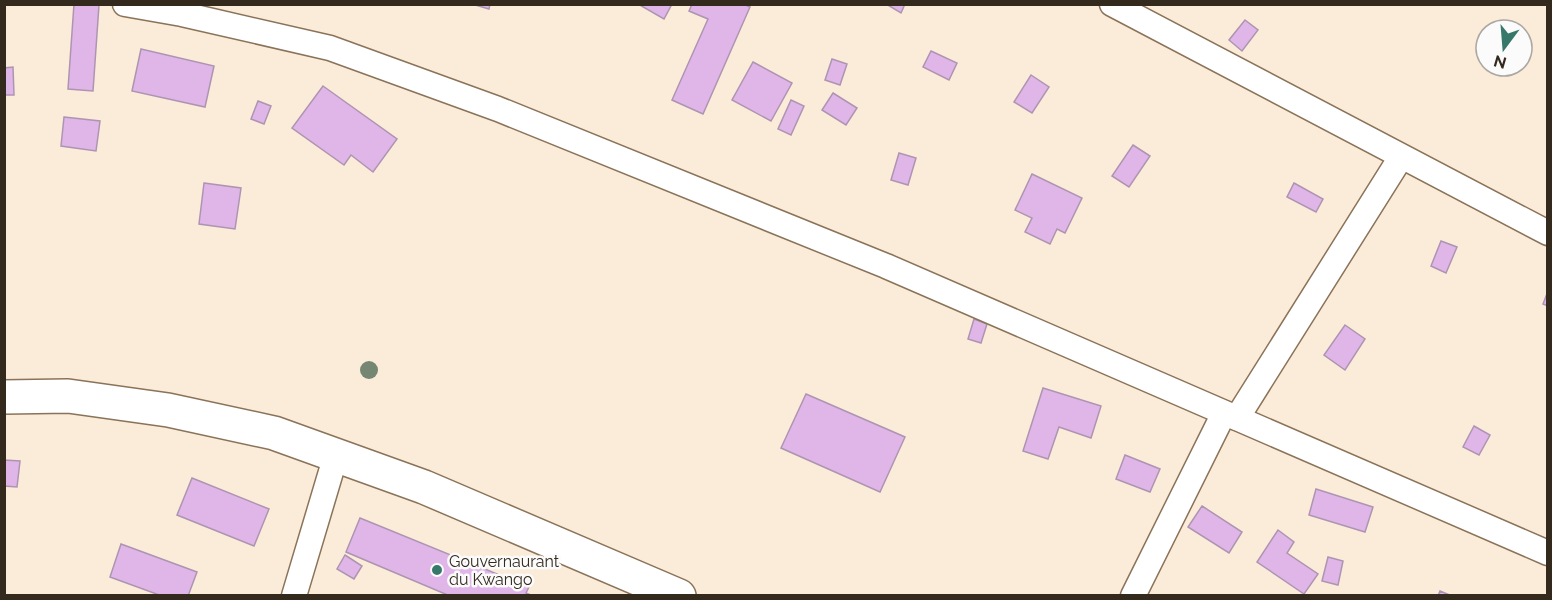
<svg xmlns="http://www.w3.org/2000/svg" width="1552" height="600" viewBox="0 0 1552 600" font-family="Raleway,sans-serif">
<rect width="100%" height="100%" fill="#fbebd9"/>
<g fill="#e0b6e8" stroke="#ad95b2" stroke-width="1.5">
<polygon points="74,4 99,5 93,91 68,89"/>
<polygon points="472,4 490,4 489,9"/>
<polygon points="638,4 672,4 664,19"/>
<polygon points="692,4 743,4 750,7 703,114 672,100 708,19 689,11"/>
<polygon points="886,4 905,4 901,13"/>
<polygon points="1245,20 1258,30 1242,51 1229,40"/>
<polygon points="141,49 214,66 205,107 132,91"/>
<polygon points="931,51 957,63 949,80 923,67"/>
<polygon points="832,59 847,64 840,85 825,80"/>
<polygon points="753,62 792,83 771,121 732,100"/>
<polygon points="13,67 14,95 4,95 4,68"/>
<polygon points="1031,75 1049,87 1032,113 1014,102"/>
<polygon points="323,86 397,139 373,172 351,155 344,165 292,128"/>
<polygon points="833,93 857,108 846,125 822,110"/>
<polygon points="791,100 804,106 791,135 778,129"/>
<polygon points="258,101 271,106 264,124 251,119"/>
<polygon points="64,117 100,121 96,151 61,146"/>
<polygon points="1133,145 1150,156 1129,187 1112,176"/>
<polygon points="899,153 916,158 908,185 891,180"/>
<polygon points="1032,174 1082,198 1065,233 1057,229 1050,244 1025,232 1032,218 1015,210"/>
<polygon points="204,183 241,188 235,229 199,224"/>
<polygon points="1294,183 1323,199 1316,212 1287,197"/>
<polygon points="1441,241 1457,247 1446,273 1431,266"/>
<polygon points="1548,291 1548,306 1543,304"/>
<polygon points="974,319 987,324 981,343 968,339"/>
<polygon points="1345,325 1365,339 1345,370 1324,355"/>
<polygon points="1043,388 1101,406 1091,438 1059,427 1048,459 1023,451"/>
<polygon points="806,394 905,437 880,492 781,448"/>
<polygon points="1474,426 1490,435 1479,455 1463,447"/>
<polygon points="1125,455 1160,469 1150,492 1116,479"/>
<polygon points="4,460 20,461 17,487 4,486"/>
<polygon points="192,478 269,509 254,546 177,515"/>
<polygon points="1316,489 1373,507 1365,532 1309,515"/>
<polygon points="1202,506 1242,532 1229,553 1188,527"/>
<polygon points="360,518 529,587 526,593 533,596 450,596 346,552"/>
<polygon points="1278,530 1294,542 1287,553 1318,574 1304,594 1257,562"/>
<polygon points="121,544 197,572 188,596 162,596 110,577"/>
<polygon points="345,555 362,566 354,579 337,569"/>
<polygon points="1328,557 1343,561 1338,585 1322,581"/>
<polygon points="1440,591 1452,596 1438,596"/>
</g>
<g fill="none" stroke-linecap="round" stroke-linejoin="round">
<defs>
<g id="minor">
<polyline points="125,4 182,14 330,48 498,109 886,266 1548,553"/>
<polyline points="1112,4 1548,233"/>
<polyline points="1237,418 1401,157"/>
<polyline points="294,596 336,455"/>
<polyline points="1133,596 1224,413"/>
</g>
<polyline id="secondary" points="4,397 68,396 168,410 274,433 424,487 679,596"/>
</defs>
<use href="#minor" stroke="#8a7358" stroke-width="27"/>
<use href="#secondary" stroke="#8a7358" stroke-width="36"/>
<use href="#minor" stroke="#fff" stroke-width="24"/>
<use href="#secondary" stroke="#fff" stroke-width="33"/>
</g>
<circle fill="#758772" cx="369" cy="370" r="9"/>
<circle fill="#36796b" stroke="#fbfbfb" stroke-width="2" cx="437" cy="570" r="6"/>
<g text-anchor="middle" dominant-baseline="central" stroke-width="5" stroke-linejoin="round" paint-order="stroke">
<g font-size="16" fill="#33291d" stroke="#fbfbfb" text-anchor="start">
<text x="449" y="561">Gouvernaurant<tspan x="449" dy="18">du Kwango</tspan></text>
</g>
</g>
<rect width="1552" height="600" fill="none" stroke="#33291d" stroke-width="12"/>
<g transform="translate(1504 48) rotate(196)"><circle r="28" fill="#fbfbfb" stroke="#aba7a2" stroke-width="1.5"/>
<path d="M0-4.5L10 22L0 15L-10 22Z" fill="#36796b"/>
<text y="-9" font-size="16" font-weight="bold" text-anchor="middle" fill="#33291d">N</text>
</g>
</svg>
